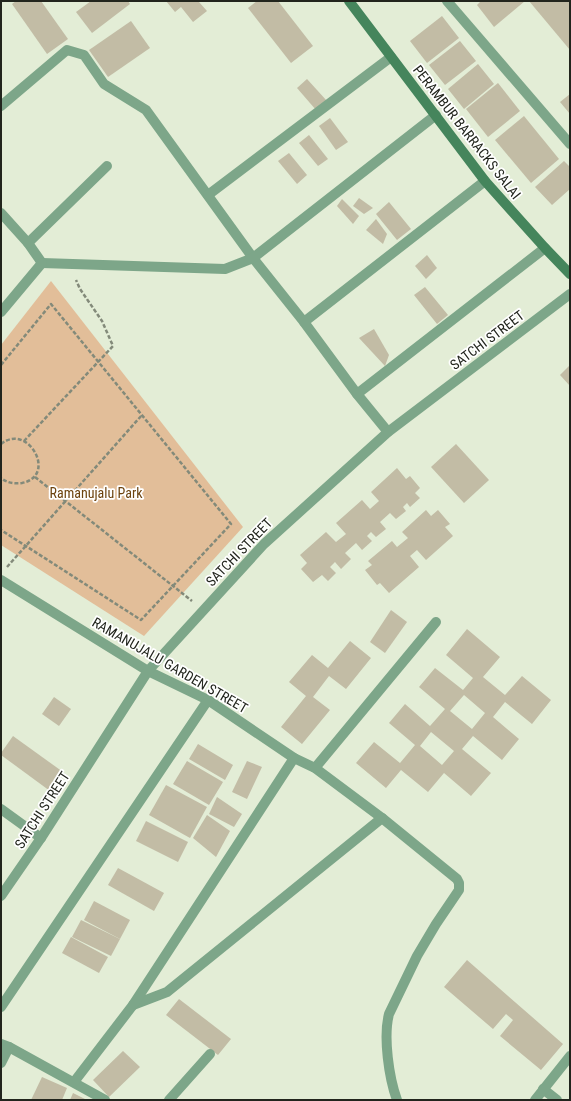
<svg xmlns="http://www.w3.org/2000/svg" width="571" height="1101" viewBox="0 0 571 1101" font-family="'Roboto Condensed',sans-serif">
<rect width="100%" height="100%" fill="#e3edd6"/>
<polygon fill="#e2be99" points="51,281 243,527 144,636 1,545 1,345"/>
<g fill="#c2bca5" fill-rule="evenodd">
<polygon points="16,1 41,1 68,39 47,54 12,4"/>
<polygon points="91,1 128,1 130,4 92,33 76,12"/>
<polygon points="166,1 200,1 199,2 207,11 193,22 181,7 175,12"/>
<polygon points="257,1 278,1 313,46 291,63 248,8"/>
<polygon points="481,1 525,1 494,27 477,5"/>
<polygon points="529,1 568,1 570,4 570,50"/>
<polygon points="442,16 459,38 427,63 410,41"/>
<polygon points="131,21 150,48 108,77 89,50"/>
<polygon points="460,41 476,61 445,85 429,65"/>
<polygon points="478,64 494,84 464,109 448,89"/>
<polygon points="307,79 327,101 316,110 297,88"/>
<polygon points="498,83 520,111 488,137 466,109"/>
<polygon points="570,94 570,114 560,102"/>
<polygon points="524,116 559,159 531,183 495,140"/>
<polygon points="330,118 348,142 336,150 319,126"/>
<polygon points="309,135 328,159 318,166 299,143"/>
<polygon points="289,153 307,175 297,184 278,161"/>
<polygon points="564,161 570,167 570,189 552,205 535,187"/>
<polygon points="359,198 373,208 364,214 353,206"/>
<polygon points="342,199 359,216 353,224 337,206"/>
<polygon points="389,202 411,229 397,240 376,214"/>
<polygon points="376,219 387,234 383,244 366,230"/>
<polygon points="427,255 437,268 426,279 415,266"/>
<polygon points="425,287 448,315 437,324 414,295"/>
<polygon points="374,329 389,355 385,366 359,338"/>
<polygon points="570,365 570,386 560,375"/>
<polygon points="456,444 489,480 464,503 431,467"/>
<polygon points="397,468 406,479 410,476 420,488 415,493 420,498 410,507 407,503 403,507 406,511 396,519 390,513 380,522 386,529 376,537 371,532 367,536 372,541 362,550 356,543 345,553 351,559 341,569 335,562 330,567 336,573 328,581 322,575 313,582 301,569 307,563 300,555 326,532 336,542 346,534 336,523 362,500 370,509 379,501 371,492"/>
<polygon points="426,510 431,516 438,510 450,524 445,527 453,536 426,560 417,550 410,556 419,567 389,593 380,583 377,585 365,570 372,565 368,561 392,541 397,547 408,538 402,532"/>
<polygon points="391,610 407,622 385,653 370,642"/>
<path d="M467 629 500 657 483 677 505 695 522 676 551 700 532 724 505 702 493 717 519 739 502 760 473 736 462 749 491 773 471 796 444 773 428 792 401 770 386 788 356 763 374 742 400 763 415 745 389 723 405 704 430 726 445 709 419 687 435 668 463 690 473 678 446 655ZM464 695 485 713 472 729 450 711ZM431 732 454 751 442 765 420 746Z"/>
<polygon points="350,641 371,658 346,689 329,676 313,697 330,710 302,744 281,727 306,696 289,682 312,655 328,668"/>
<polygon points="54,697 71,709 59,726 42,714"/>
<polygon points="13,736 63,772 50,791 1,755 1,753"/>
<polygon points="198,744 233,765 225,780 189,759"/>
<polygon points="187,761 223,782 209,805 173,784"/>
<polygon points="247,761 262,767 247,799 232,792"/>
<polygon points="166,785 207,807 190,838 149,815"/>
<polygon points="217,797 242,814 234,827 209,814"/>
<polygon points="207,815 230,831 216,857 193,838"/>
<polygon points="146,821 188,842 178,862 136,841"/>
<polygon points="118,868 164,893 154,911 108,885"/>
<polygon points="94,901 130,920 120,939 84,920"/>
<polygon points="81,920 120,939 111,956 72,937"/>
<polygon points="71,937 108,957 99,973 62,953"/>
<polygon points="467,960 563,1044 541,1070 500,1036 513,1020 506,1014 493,1029 444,987"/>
<polygon points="179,999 231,1039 218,1055 166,1015"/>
<polygon points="123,1051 140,1067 109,1097 93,1080"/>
<polygon points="42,1077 67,1088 62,1100 31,1100"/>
<polygon points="73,1093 87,1100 70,1100"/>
</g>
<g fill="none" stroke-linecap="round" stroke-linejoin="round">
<g stroke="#838a7a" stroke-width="2.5" stroke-dasharray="4 2" stroke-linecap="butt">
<polyline points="1,365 51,304 231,524 141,620 1,530"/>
<polyline points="24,441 113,346 102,321 80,289 76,280"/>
<path d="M1 444C28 422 58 476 22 483 14 484 7 483 1 478"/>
<polyline points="35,477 192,601"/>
<polyline points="7,567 142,415"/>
</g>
<g stroke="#7da689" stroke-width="10">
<polyline points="447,1 570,144"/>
<polyline points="1,106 67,50 84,55 104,84 146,110 253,258 304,322 357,394 388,432"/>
<polyline points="208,195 391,57"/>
<polyline points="1,213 28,243 42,263"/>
<polyline points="28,243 107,166"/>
<polyline points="42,263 225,269 253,258 436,115"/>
<polyline points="1,312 42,263"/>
<polyline points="304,322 485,181"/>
<polyline points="357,394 545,248"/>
<path d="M1 580 148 671 208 700 294 758 315 768 382 818 457 879 459 883V890L436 924 417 956 389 1014C383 1037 389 1078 397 1100"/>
<polyline points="315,768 436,622"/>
<polyline points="1,809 41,838"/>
<polyline points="1,896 41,838 148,671 264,544 388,432 570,294"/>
<polyline points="133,1005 167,992 382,818"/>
<polyline points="1,1007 208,700"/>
<polyline points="1,1044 9,1047 105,1100"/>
<polyline points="1,1063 9,1047"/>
<polyline points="74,1082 133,1005 294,758"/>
<polyline points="543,1089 557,1100"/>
<polyline points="169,1100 210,1054"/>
<polyline points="535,1100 570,1056"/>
</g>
<polyline stroke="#45855c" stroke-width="10" points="349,1 485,181 545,248 570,274"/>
</g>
<g text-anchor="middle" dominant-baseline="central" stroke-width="3.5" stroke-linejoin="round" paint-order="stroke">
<g font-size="14" fill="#22251d" stroke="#fff">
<text transform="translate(467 132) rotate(52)">PERAMBUR BARRACKS SALAI</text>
<text transform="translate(487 340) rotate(-37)">SATCHI STREET</text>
<text transform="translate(239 552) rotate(-46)">SATCHI STREET</text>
<text transform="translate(170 665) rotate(30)">RAMANUJALU GARDEN STREET</text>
<text transform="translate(42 810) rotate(-57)">SATCHI STREET</text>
</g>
<g font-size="14" fill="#6c430f" stroke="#fff">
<text x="96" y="493">Ramanujalu Park</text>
</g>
</g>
<rect width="571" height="1101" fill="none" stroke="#22251d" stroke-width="4"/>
</svg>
